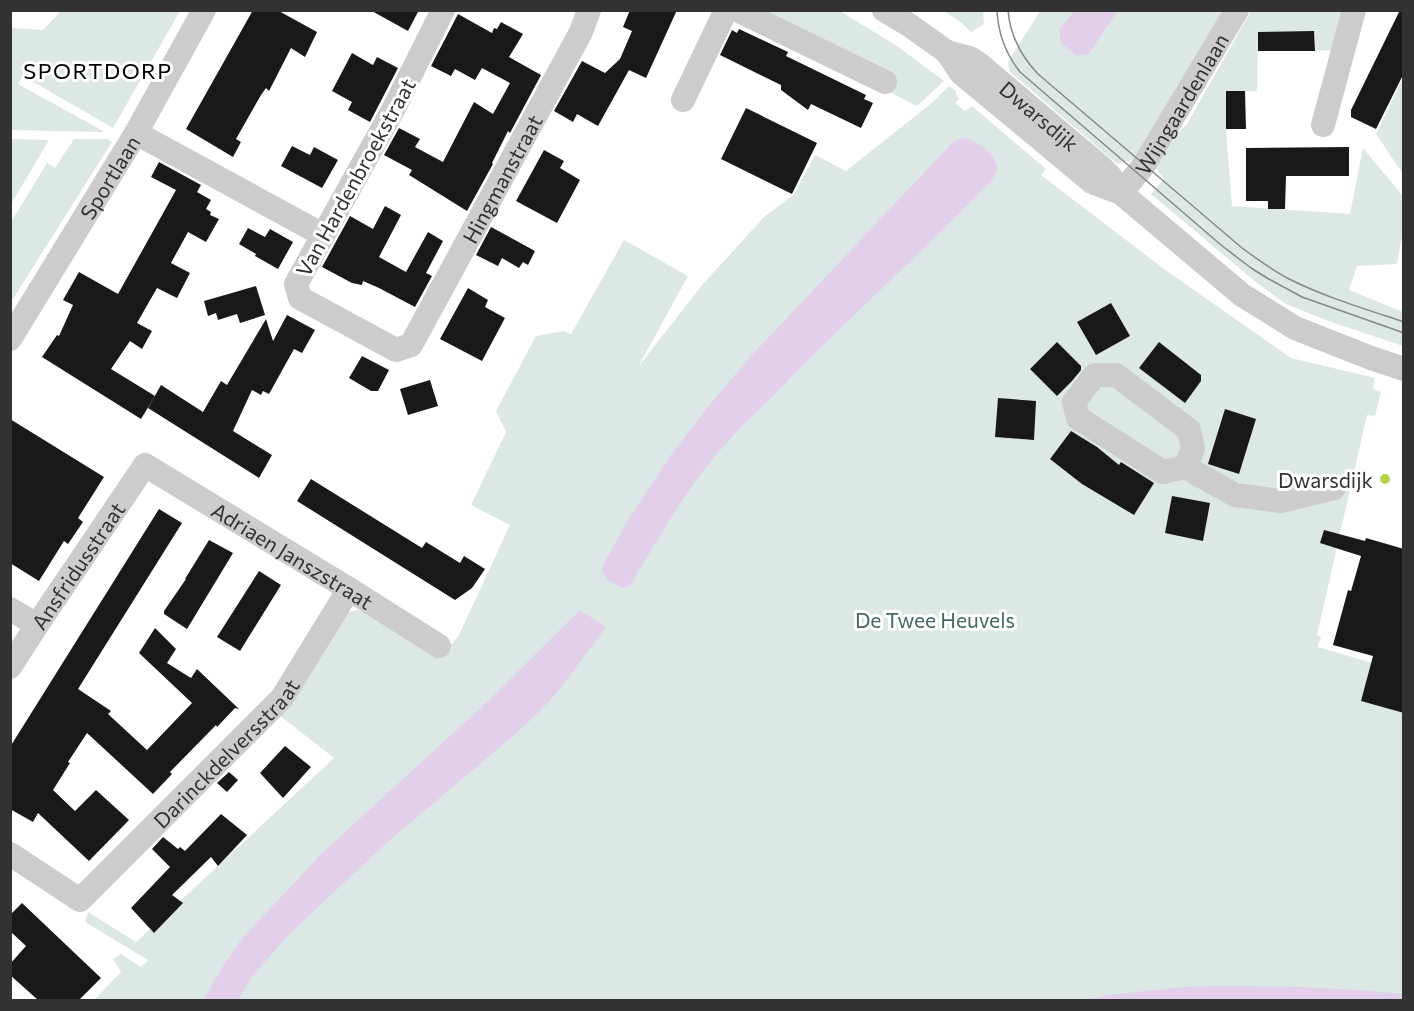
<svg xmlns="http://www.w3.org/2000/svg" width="1414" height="1011" viewBox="0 0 1414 1011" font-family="Commissioner,sans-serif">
<rect width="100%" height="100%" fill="#fff"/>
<g fill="#dce8e5">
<polygon points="179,11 180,11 113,128 23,76 18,84 105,132 11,130 11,28 43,30 61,11"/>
<polygon points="755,11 840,11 897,46 944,81 917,106 887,91"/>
<polygon points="944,11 983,11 984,24 971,32 962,23"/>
<polygon points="1040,11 1074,11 1059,29 1089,54 1118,11 1226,11 1137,159 1117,164 1009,71 1008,62"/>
<polygon points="1251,11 1343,11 1331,50 1315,51 1314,31 1258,32 1257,91 1226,92 1226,130 1232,206 1350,214 1363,148 1403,196 1403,231 1397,264 1357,266 1349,290 1403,312 1403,346 1331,322 1286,304 1257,283 1151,194 1164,179 1156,168 1178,133 1187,124"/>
<polygon points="1403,78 1403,174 1376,134"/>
<polygon points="949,86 956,91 956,94 959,99 955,103 965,111 972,106 1046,169 1041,175 1164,269 1291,358 1375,378 1373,389 1381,392 1375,416 1367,415 1317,635 1321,637 1318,647 1403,672 1403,1000 94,1000 121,972 113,959 121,954 141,967 148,960 85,922 88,912 136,942 334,758 279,715 348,612 358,610 366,612 439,657 458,637 510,525 471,505 506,432 496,411 536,336 564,331 571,334 624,240 688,276 638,367 703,284 764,217 793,195 815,155 846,171 933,102"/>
<polygon points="11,139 49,140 11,204 10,139"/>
<polygon points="74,139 108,139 112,142 11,302 11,222 47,163 55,168"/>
</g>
<g fill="#e2d0ea">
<polygon points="1074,11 1118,11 1089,54 1077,56 1061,43 1059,29"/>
<path d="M964 138C979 141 995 154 998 169L991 181C922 253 847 319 778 391 755 414 732 435 712 460 680 499 656 543 630 585L624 588C614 585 602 579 602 567L628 520 670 456 711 403 751 356 952 143 959 139Z"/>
<polygon points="580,610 606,627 559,690 541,710 511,738 391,839 319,906 286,938 253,975 238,1000 203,1000 222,968 240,941 321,854 487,702"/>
<path d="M1212 986C1276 986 1340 987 1403 994V1000H1086L1108 995 1184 987Z"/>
</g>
<g fill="#191919">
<polygon points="253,10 277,10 317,32 305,57 291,48 269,91 266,88 261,95 236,139 241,142 233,157 186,129"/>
<polygon points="370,10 419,10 408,31"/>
<polygon points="630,10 677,10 646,78 629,70 598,126 577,114 573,122 554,111 582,61 605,73 620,59 632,31 623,27"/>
<polygon points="1400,10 1404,10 1404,73 1376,129 1351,117 1351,110"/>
<polygon points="458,14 492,33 494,28 497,29 501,22 523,34 509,57 541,75 510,133 508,131 492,163 493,164 467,211 409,175 412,170 384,155 399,128 420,139 415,147 443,162 474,102 493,114 510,83 482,68 475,80 455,69 451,76 431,66"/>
<polygon points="739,29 788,52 786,56 866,95 864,99 873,103 861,128 811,104 808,110 781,90 781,85 720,55 732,30 737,33"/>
<polygon points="1314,31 1315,51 1258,51 1258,32"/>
<polygon points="352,53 373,65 377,57 398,68 370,122 348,110 352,102 332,91"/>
<polygon points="1226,91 1245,91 1246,129 1226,129"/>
<polygon points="746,108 817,143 792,194 721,159"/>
<polygon points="292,146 310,155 314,147 338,160 322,188 281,166"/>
<polygon points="1349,147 1349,176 1286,176 1285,209 1268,209 1268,201 1246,201 1246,148"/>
<polygon points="544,150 564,161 560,168 580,180 557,223 516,201"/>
<polygon points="159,162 201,185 197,192 211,200 206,209 211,212 210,215 219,219 206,242 188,232 171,263 190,273 177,298 157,288 137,323 152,331 142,349 130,341 111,369 155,396 141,419 42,357 57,335 59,336 73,305 63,300 79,272 118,294 176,190 151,177"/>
<polygon points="385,206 401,215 379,257 406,272 428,232 443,241 426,273 432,276 415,307 379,288 363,281 362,285 352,283 322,267 350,216 373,229"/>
<polygon points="491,227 535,251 528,265 523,262 519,268 502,258 498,266 476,255"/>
<polygon points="248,228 265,237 270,229 293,242 278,269 255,256 256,254 239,244"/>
<polygon points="256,286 265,315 240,323 237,314 218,320 216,313 208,316 204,301"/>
<polygon points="468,288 488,300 485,307 505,318 482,361 440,339"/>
<polygon points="1111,303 1130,336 1096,355 1077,322"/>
<polygon points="287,315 315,330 302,353 294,349 269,394 263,391 261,395 252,390 233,431 272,455 259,478 148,408 161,385 203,412 221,381 227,385 266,319 273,341"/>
<polygon points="1057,342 1081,366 1081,370 1072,381 1057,396 1030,369"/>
<polygon points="1159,342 1201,375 1201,381 1185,403 1139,368"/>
<polygon points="362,356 389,370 378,391 371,391 349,378"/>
<polygon points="430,380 438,406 408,415 400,389"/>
<polygon points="998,398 1036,401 1034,440 995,437"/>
<polygon points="1225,409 1256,419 1239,474 1208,464"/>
<polygon points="10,419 104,477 78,518 83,522 68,544 64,541 39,581 10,563"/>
<polygon points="1071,431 1097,447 1119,465 1121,462 1154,483 1134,515 1082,484 1050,459"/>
<polygon points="311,479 422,548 426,542 460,563 464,556 485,569 472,588 455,600 297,501"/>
<polygon points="1172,496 1210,503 1203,541 1165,533"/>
<polygon points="159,509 182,523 78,689 111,711 108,714 147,750 192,703 139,653 155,628 176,649 167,663 191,678 197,669 239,709 235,708 217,727 216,725 170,772 172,774 153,794 87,733 68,762 70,763 53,790 75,811 96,790 129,820 89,861 38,813 33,822 10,809 10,747"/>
<polygon points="1324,530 1365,541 1366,538 1404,549 1404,713 1361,701 1373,656 1333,645 1348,590 1351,591 1361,556 1320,543"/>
<polygon points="209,540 233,553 187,629 164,614 164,611 186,579 185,579"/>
<polygon points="259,571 281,585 240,651 217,637"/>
<polygon points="285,746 311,767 283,798 260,773"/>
<polygon points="229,772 238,780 227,792 217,783"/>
<polygon points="221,814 247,835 218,866 211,857 172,895 183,903 154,933 131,908 170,867 152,849 163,837 178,849 180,847 185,851"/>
<polygon points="22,903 101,978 79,1000 38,1000 10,975 10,964 26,946 10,931 10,915"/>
</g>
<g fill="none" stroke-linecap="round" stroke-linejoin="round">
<g stroke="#ccc" stroke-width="24">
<path id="s1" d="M443 10 394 108 296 284 300 298 396 350 411 345 581 32 589 10"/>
<polyline points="737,10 885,82"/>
<polyline points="884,10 909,25 947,52 961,73 1092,182 1121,193"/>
<path id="s2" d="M947 52 970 58 979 64 1102 168 1110 176 1121 193 1242 295 1295 328 1371 358 1404 369"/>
<polyline points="683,100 726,10"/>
<polyline points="1323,125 1354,10"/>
<polyline points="136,133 323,235"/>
<path id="s3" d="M1121 193 1144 165 1237 10"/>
<path id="s4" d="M10 339 136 133 204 10"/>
<polyline points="1185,467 1163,472 1078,418 1074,402 1095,375 1116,375 1189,430 1193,449 1185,467 1235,495 1281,501 1334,488"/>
<polyline points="10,609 37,625"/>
<path id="s5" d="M10 667 37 625 145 465 349 589 439 646"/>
<path id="s6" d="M10 854 80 900 282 698 349 589"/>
</g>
<g stroke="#878787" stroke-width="1.5">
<path d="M997 10C998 34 1005 53 1020 72L1221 245 1251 268 1267 278 1302 297 1404 333"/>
<path d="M1008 10C1010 36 1021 56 1038 74L1242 248C1257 259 1272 270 1289 279 1325 297 1365 309 1404 322"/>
</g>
</g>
<circle fill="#b7d448" stroke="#fff" stroke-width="2" cx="1385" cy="479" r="6"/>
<g text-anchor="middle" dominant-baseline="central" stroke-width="6" stroke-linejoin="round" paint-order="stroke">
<g font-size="21" fill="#323232" stroke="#fff">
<text stroke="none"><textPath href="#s3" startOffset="108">Wijngaardenlaan</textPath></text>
<text stroke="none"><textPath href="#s2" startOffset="114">Dwarsdijk</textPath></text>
<text stroke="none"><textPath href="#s4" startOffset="190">Sportlaan</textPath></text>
<text transform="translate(355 177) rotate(-61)">Van Hardenbroekstraat</text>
<text stroke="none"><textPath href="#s1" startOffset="640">Hingmanstraat</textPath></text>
<text stroke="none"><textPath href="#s5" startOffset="416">Adriaen Janszstraat</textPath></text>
<text stroke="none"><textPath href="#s5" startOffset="122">Ansfridusstraat</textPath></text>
<text stroke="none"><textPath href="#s6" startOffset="291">Darinckdelversstraat</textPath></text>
</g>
<g font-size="21" fill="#323232" stroke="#fff" text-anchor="end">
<text x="1373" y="479">Dwarsdijk</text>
</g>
<g font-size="21" fill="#436a63" stroke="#fff">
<text x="935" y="619">De Twee Heuvels</text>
</g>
<g font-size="22" letter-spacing="1.5" fill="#000" stroke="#fff">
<text x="98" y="70">SPORTDORP</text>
</g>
</g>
<rect width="1414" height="1011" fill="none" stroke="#323232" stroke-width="24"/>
</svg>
